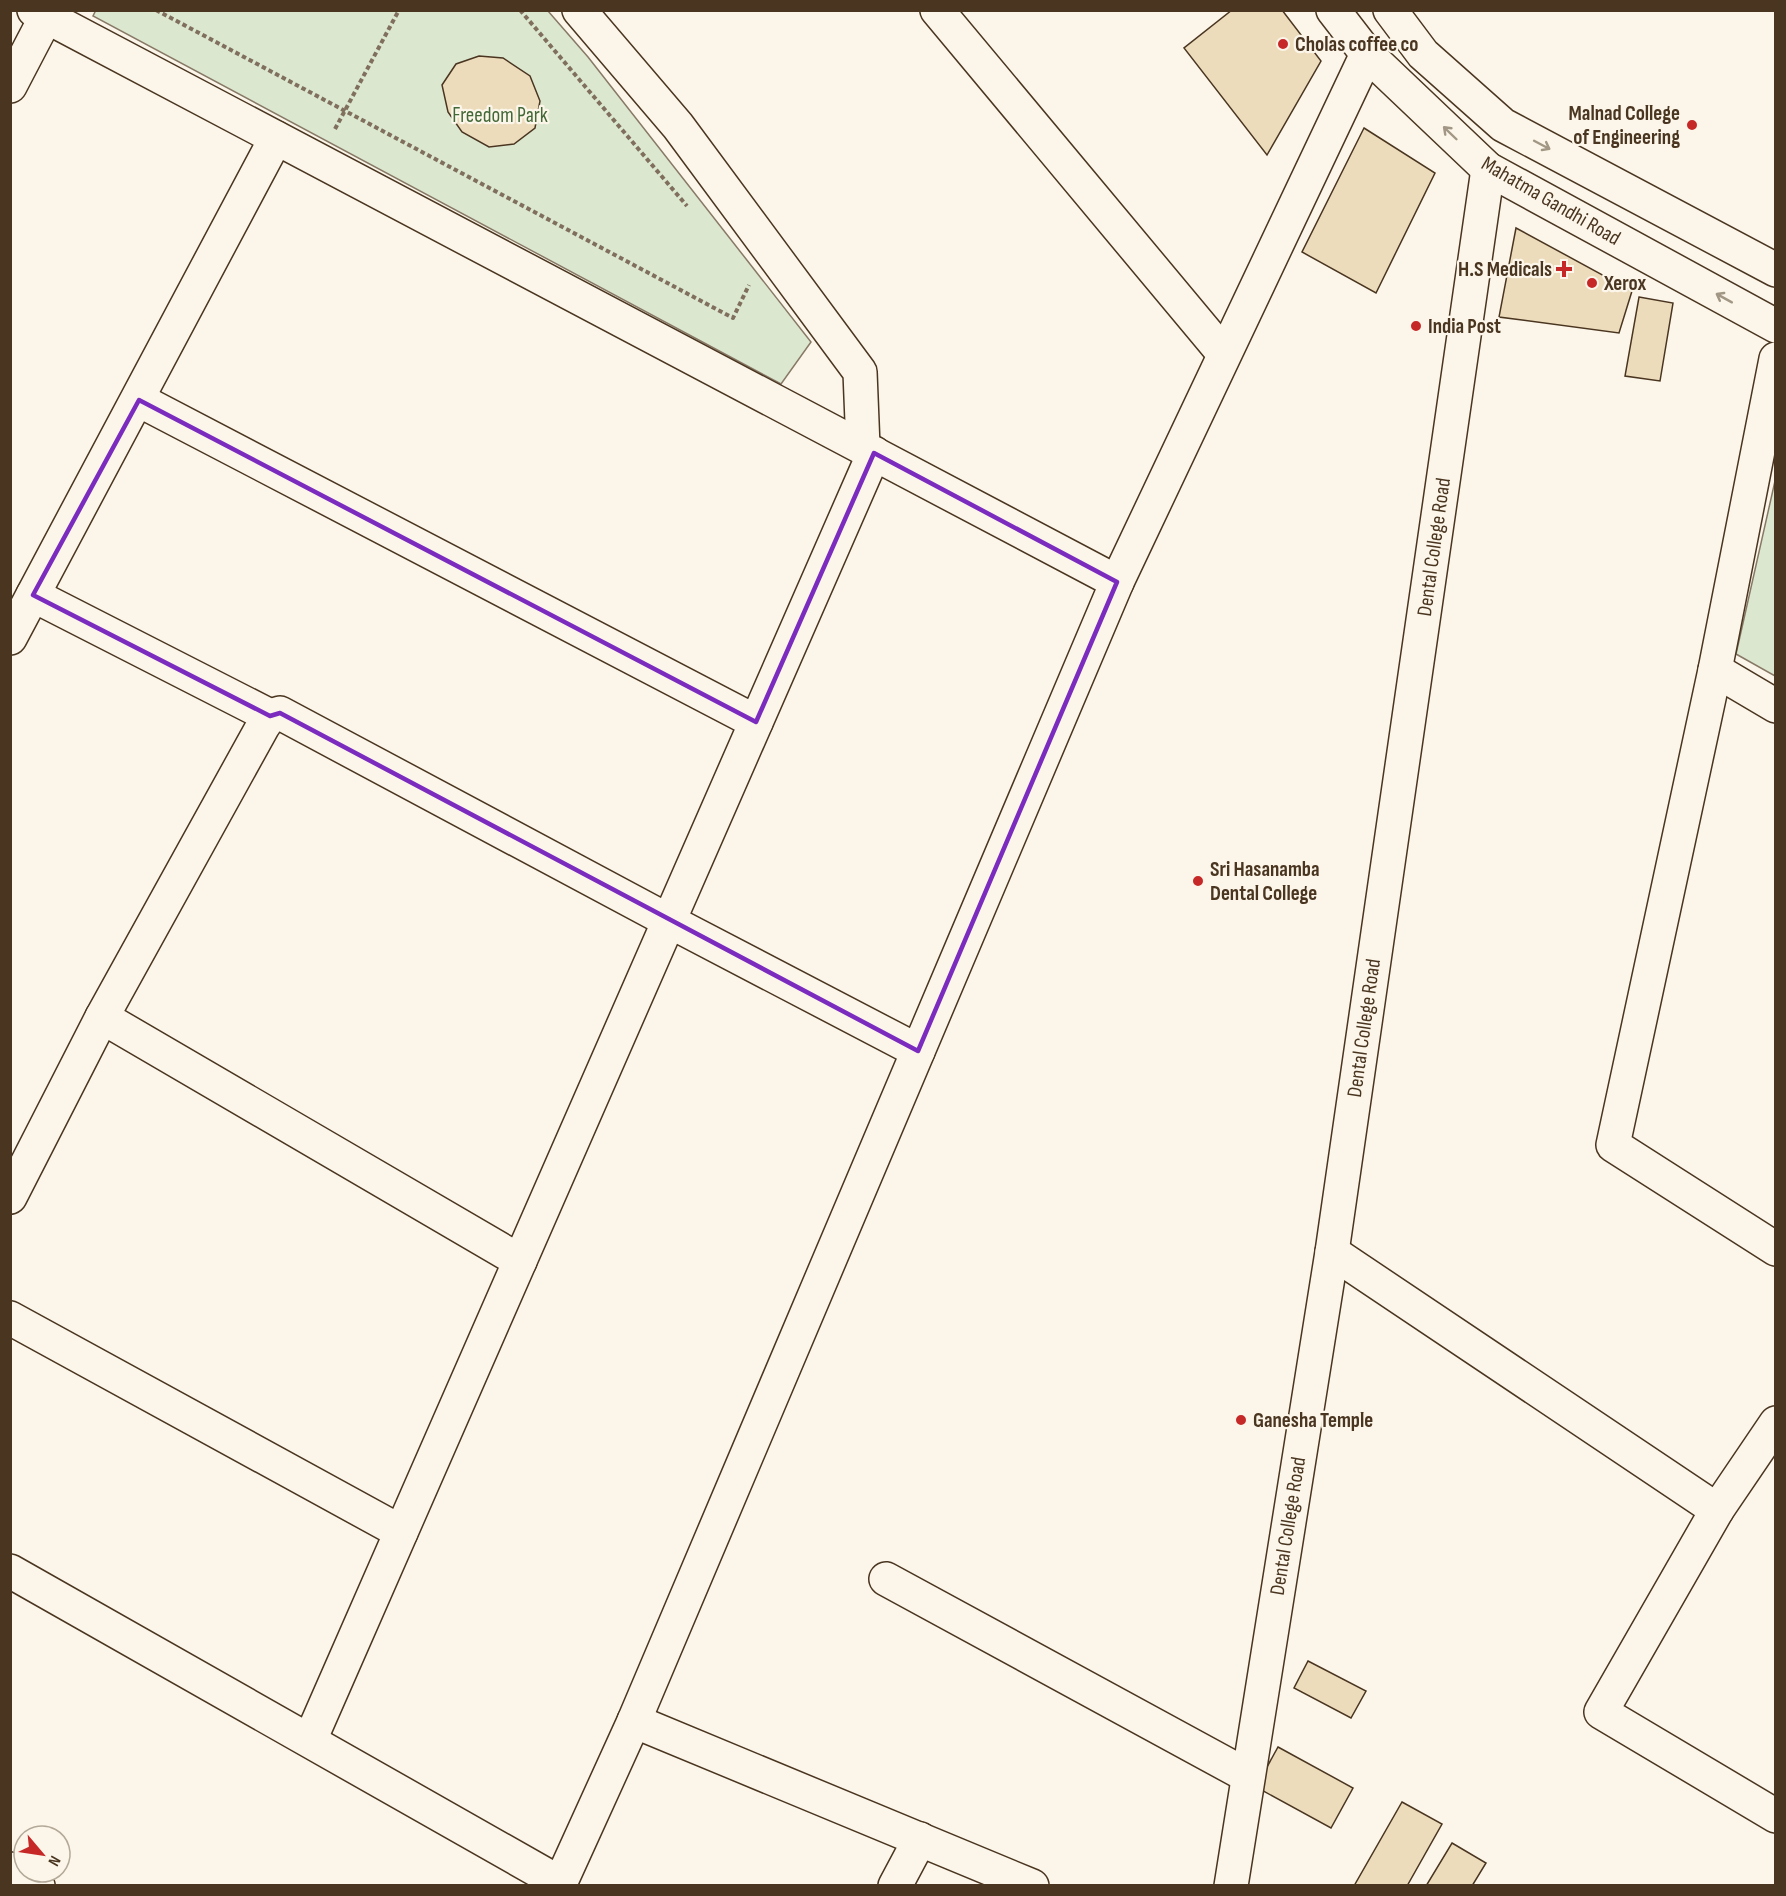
<svg xmlns="http://www.w3.org/2000/svg" width="1786" height="1896" viewBox="0 0 1786 1896" font-family="'Sofia Sans Condensed',sans-serif">
<rect width="100%" height="100%" fill="#fbf6e9"/>
<g fill="#dce7d0" stroke="#887966" stroke-width="1.5">
<polygon points="96,10 548,11 588,57 811,342 781,384 93,16"/>
<polygon points="1775,481 1775,676 1736,654"/>
</g>
<g fill="#ecdcbc" stroke="#4a3520" stroke-width="1.5">
<polygon points="1232,10 1282,10 1321,61 1267,155 1184,48"/>
<polygon points="479,56 503,58 530,76 540,101 535,128 514,144 489,147 462,132 448,112 442,85 456,64"/>
<polygon points="1364,128 1435,173 1376,293 1302,252"/>
<polygon points="1516,228 1632,291 1619,333 1499,317"/>
<polygon points="1639,297 1673,303 1660,381 1625,376"/>
<polygon points="1308,1661 1366,1691 1351,1718 1294,1688"/>
<polygon points="1278,1747 1353,1788 1331,1828 1256,1787"/>
<polygon points="1402,1802 1442,1824 1407,1886 1354,1886"/>
<polygon points="1452,1843 1486,1863 1472,1886 1426,1886"/>
</g>
<g fill="none" stroke-linecap="round" stroke-linejoin="round">
<defs>
<g id="street">
<polyline points="34,10 1117,582"/>
<polyline points="579,10 678,126 860,372 863,447"/>
<polyline points="937,10 1224,354"/>
<polyline points="10,86 46,17"/>
<polyline points="1776,359 1715,670 1613,1145 1776,1249"/>
<polyline points="139,400 756,722"/>
<polyline points="33,595 270,716"/>
<polyline points="10,638 276,138"/>
<polyline points="1715,670 1776,706"/>
<polyline points="102,1017 520,1261"/>
<polyline points="10,1197 102,1017 263,726 270,716 280,713 669,921 918,1051"/>
<polyline points="1332,1252 1717,1510 1601,1712 1776,1816"/>
<polyline points="10,1318 401,1532"/>
<polyline points="1717,1510 1776,1423"/>
<polyline points="10,1571 560,1883"/>
<polyline points="886,1579 1248,1776"/>
<polyline points="634,1721 1032,1886"/>
<polyline points="310,1740 874,453"/>
<polyline points="10,1869 38,1886"/>
<polyline points="559,1886 634,1721 1117,582 1367,54"/>
<polyline points="895,1886 920,1839"/>
<polyline points="1231,1886 1332,1252 1488,169"/>
</g>
<g id="secondary">
<polyline points="1333,10 1367,54 1488,169 1776,326"/>
<polyline points="1390,10 1423,54 1503,125 1776,270"/>
</g>
</defs>
<use href="#street" stroke="#4a3520" stroke-width="36"/>
<use href="#secondary" stroke="#4a3520" stroke-width="36"/>
<g stroke="#7f6f5c" stroke-width="4" stroke-dasharray="4.5 3" stroke-linecap="butt">
<polyline points="156,10 733,318 749,285"/>
<polyline points="520,10 687,206"/>
<polyline points="335,129 399,10"/>
</g>
<use href="#street" stroke="#fbf6e9" stroke-width="33"/>
<use href="#secondary" stroke="#fbf6e9" stroke-width="33"/>
</g>
<defs><path id="oneway-shaft" d="M-6 0H5M1.5-3L5.5 0L1.5 3" fill="none" stroke-width="1.6" stroke-linecap="round" stroke-linejoin="round" transform="scale(1.5)"/></defs>
<g stroke="#a29684">
<use href="#oneway-shaft" transform="translate(1450 133) rotate(-136)"/>
<use href="#oneway-shaft" transform="translate(1542 145) rotate(28)"/>
<use href="#oneway-shaft" transform="translate(1724 298) rotate(-151)"/>
</g>
<path fill="none" stroke="#7b2cbf" stroke-width="4.5" stroke-linejoin="round" d="M139 400 756 722 874 453 1117 582 918 1051 280 713 270 716 33 595Z"/>
<g fill="#c62828" stroke="#fbf6e9" stroke-width="2">
<circle cx="1283" cy="44" r="6"/>
<circle cx="1692" cy="125" r="6"/>
<path d="M1561 260h6v6h6v6h-6v6h-6v-6h-6v-6h6z"/>
<circle cx="1592" cy="283" r="6"/>
<circle cx="1416" cy="326" r="6"/>
<circle cx="1198" cy="881" r="6"/>
<circle cx="1241" cy="1420" r="6"/>
</g>
<g text-anchor="middle" dominant-baseline="central" stroke-width="4.5" stroke-linejoin="round" paint-order="stroke">
<g font-size="21" font-weight="bold" fill="#4a3520" stroke="#fbf6e9" text-anchor="start">
<text x="1295" y="44">Cholas coffee co</text>
<text x="1680" y="113" text-anchor="end">Malnad College<tspan x="1680" dy="24">of Engineering</tspan></text>
<text x="1552" y="269" text-anchor="end">H.S Medicals</text>
<text x="1604" y="283">Xerox</text>
<text x="1428" y="326">India Post</text>
<text x="1210" y="869">Sri Hasanamba<tspan x="1210" dy="24">Dental College</tspan></text>
<text x="1253" y="1420">Ganesha Temple</text>
</g>
<g font-size="21" fill="#436837" stroke="#fbf6e9">
<text x="500" y="115">Freedom Park</text>
</g>
<g font-size="21" fill="#4a3520" stroke="#fbf6e9">
<text transform="translate(1551 201) rotate(30)">Mahatma Gandhi Road</text>
<text transform="translate(1434 547) rotate(-82)">Dental College Road</text>
<text transform="translate(1364 1028) rotate(-82)">Dental College Road</text>
<text transform="translate(1288 1526) rotate(-81)">Dental College Road</text>
</g>
</g>
<rect width="1786" height="1896" fill="none" stroke="#4a3520" stroke-width="24"/>
<g transform="translate(42 1854) rotate(119)"><circle r="28" fill="#fbf6e9" stroke="#b4a999" stroke-width="1.5"/>
<path d="M0-4.5L10 22L0 15L-10 22Z" fill="#c62828"/>
<text y="-9" font-size="16" font-weight="bold" text-anchor="middle" fill="#4a3520">N</text>
</g>
</svg>
